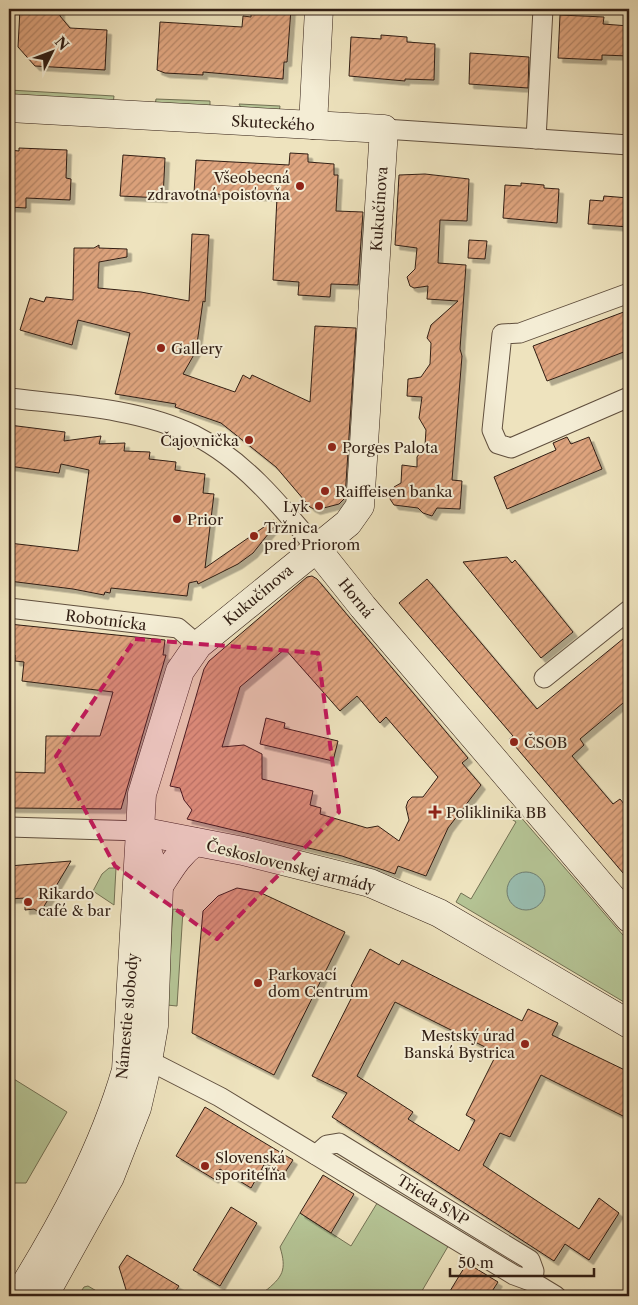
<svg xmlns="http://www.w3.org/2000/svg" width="638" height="1305" viewBox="0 0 638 1305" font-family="'Libre Caslon Text',serif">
<defs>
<pattern id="building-hatch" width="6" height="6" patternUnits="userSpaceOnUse" patternTransform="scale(1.25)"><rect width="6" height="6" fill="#dea47e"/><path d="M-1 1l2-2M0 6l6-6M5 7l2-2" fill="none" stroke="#b58566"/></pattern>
<filter id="shadow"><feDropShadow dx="4.5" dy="4.5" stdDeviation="0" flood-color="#0004"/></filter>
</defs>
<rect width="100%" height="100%" fill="#eee3be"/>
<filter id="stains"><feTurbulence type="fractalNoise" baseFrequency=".004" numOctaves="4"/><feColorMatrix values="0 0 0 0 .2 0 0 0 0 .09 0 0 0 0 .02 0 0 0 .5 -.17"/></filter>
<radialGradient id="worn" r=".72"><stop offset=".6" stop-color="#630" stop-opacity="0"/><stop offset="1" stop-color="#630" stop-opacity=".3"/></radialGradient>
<g fill="#b5c495" stroke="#737154">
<polygon points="9,90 114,96 113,104 9,98"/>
<polygon points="156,99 210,101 210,109 155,106"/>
<polygon points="239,104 280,106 279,114 241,108"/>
<polygon points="512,807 629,942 629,1005 456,902 461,893 471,899 516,822 507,816"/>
<polygon points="109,868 116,868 114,905 93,891 102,874"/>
<polygon points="173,909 183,910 177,1006 167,1005"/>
<polygon points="9,1076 67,1112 26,1183 9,1183"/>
<path d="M379 1200 450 1243 419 1296H248L249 1292H264C283 1277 287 1270 280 1247L300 1213 351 1246Z"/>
<polygon points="88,1286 105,1296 78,1296 84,1287"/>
</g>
<circle fill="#99beb1" stroke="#6f7e72" cx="526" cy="891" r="19"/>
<g fill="url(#building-hatch)" stroke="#311e14" fill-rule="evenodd" filter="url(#shadow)">
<polygon points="20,9 60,9 60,16 70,28 107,30 105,70 35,66 18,47"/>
<polygon points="251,9 291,9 287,62 284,62 283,79 203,72 203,75 165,73 157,70 160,22 242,27 243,16 251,17"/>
<polygon points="560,15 604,17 603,24 629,26 629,56 602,55 602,60 558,58"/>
<polygon points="381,35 407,37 407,42 435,44 434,80 405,79 405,81 349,76 351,37 381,39"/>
<polygon points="470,53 529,57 528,88 469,84"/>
<polygon points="19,148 67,150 66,178 71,179 70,200 26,198 26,208 9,207 9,150 19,151"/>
<polygon points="290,153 308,154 308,162 334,164 334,175 338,175 336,211 363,212 358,285 331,284 330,297 298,295 299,282 273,280 277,197 194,193 196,160 289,165"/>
<polygon points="123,155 165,158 163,198 120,196"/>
<polygon points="425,174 469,179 467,221 440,220 438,263 466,265 460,349 462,356 452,480 462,481 460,509 437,508 432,516 423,513 418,508 394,505 390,499 394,487 401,483 402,465 417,467 417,457 425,445 426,430 419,418 422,397 407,396 408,379 421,377 430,364 431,343 427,338 431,325 458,301 427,299 428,286 414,288 410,286 407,277 415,269 417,248 395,245 399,175"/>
<polygon points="521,183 544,185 544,188 559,189 557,223 503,218 505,185 521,186"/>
<polygon points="604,196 629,198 629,227 588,224 590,200 603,201"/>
<polygon points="192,234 209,235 205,302 203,301 196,351 183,374 235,392 243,375 250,379 252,375 310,402 315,326 356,328 345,498 339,504 316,510 310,507 276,467 221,423 175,407 176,404 115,394 130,333 78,320 72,345 20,330 30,298 44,302 46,297 73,300 74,248 94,248 99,245 99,248 127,249 127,257 99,262 98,288 141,292 189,301"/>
<polygon points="469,240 487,241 485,259 468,258"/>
<polygon points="629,310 629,350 547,381 533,346"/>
<polygon points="9,425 65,432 64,441 101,436 99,444 125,443 124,451 150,452 149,459 176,462 175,470 205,474 203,493 214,494 205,568 274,520 277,523 253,553 238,564 198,584 197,581 189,583 187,596 111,588 110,593 105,592 104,595 73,589 9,581 9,543 78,551 89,470 61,464 59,473 9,466"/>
<polygon points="567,437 571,444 589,437 602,469 507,509 494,477 556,450 553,443"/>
<polygon points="507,557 512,563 515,560 573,632 541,658 463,562"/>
<path d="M312 576 317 579 468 758 462 763 481 785 448 828 426 876 398 866 395 874 342 856 187 819 192 810 184 800 180 788 170 786 204 669 209 661 307 577ZM285 649 340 711 357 696 380 723 386 717 438 777 423 797H412L408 801 406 807 409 820 399 841 378 826 367 828 320 814 321 808 310 805 313 791 262 779V754L244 745 222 747 240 687Z"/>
<polygon points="427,579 537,709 629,634 629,698 580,739 584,745 572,756 613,804 620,799 629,810 629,880 509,739 513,736 399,603"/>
<polygon points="9,624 165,640 163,655 166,655 121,809 9,808 9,772 45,773 46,736 100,736 113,692 22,681 24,662 15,661 15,655 9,655"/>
<polygon points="266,718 285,723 284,728 338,741 333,761 260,744"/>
<polygon points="71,861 40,913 34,909 25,910 25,898 9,899 9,866"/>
<polygon points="237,888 259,892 345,932 274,1075 192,1033 203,911 218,896"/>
<path d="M370 949 399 965 402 960 522 1021 528 1009 558 1023 552 1035 629 1072V1119L541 1075 510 1137 500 1133 483 1165 579 1229 599 1198 619 1213 589 1260 565 1244 554 1261 332 1117 347 1093 312 1076 356 989 351 986ZM395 1002 497 1053 466 1115 475 1120 459 1151 408 1119 413 1112 357 1076Z"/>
<polygon points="205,1107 293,1160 284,1174 265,1163 251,1188 220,1169 214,1179 176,1156"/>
<polygon points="323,1175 354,1194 331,1233 300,1213"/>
<polygon points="231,1207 257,1223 220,1286 193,1270"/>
<polygon points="127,1255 179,1286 172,1296 128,1296 119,1267"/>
<polygon points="467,1263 498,1282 489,1296 447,1296"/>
</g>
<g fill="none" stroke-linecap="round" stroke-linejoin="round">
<defs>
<g id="street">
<polyline points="384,129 629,145"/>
<polyline points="536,139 543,9"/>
<polyline points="629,293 520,333 502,334 492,430 498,444 511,448 629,397"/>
<path d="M9 398C70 405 138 408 194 435 244 460 281 506 316 548"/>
<polyline points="9,608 178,628 198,645"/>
<polyline points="544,678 629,610"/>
<polyline points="9,827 140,831"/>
<polyline points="140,1056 220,1097 514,1275 533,1282 556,1296"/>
<polyline points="316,1155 327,1145 339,1143 530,1260 534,1271 533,1282"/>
</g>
<g id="secondary">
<path d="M9 108 384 129 360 506 348 523 198 645 180 671 142 794 140 831 126 1070C103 1150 62 1225 18 1296"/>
<polyline points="313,125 319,9"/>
<polyline points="316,548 363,607 629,918"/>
<polyline points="140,831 243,851 370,883 439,913 629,1024"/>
<path d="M159 886C170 869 178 854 195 842"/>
<polyline points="44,1296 110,1177 137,1108 148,1061 154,1026 159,886 144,841"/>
</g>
</defs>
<use href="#street" stroke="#604f3e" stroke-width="21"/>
<use href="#secondary" stroke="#311e14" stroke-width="29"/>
<use href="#street" stroke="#f4edd5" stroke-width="19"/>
<use href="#secondary" stroke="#f4edd5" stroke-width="28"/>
</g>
<path fill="#c2185b" fill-opacity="0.2" stroke="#c2185b" stroke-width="4" stroke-dasharray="10 6" stroke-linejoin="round" d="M135 639 318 653 339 812 217 939 115 866 56 756Z"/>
<g fill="#8f2418" stroke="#f4edd5" stroke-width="2">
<circle cx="300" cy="186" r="5"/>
<circle cx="161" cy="348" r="5"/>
<circle cx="249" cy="440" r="5"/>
<circle cx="332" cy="447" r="5"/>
<circle cx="325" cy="491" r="5"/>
<circle cx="319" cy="506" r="5"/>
<circle cx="177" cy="519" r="5"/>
<circle cx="254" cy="536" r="5"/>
<circle cx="514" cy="742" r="5"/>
<path d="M432.5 804.5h5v5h5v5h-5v5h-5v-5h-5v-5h5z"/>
<circle cx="28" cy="902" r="5"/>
<circle cx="258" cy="983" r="5"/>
<circle cx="525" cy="1044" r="5"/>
<circle cx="205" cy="1166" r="5"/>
</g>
<g text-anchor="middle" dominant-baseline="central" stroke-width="4" stroke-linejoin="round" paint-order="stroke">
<g font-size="15" fill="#311e14" stroke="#f4edd5">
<text transform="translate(273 123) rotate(3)">Skuteckého</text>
<text transform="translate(379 209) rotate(-86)">Kukučínova</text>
<text transform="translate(258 595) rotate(-40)">Kukučínova</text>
<text transform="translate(356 598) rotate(51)">Horná</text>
<text transform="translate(106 620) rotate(7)">Robotnícka</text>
<text transform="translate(291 866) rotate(14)">Československej armády</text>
<text transform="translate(127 1016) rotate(-85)">Námestie slobody</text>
<text transform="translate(433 1200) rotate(32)">Trieda SNP</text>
</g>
<g font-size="15" fill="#311e14" stroke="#f4edd5" text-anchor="start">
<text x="290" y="177" text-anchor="end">Všeobecná<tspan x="290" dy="17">zdravotná poisťovňa</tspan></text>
<text x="171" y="348">Gallery</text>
<text x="239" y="440" text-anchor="end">Čajovnička</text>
<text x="342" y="447">Porges Palota</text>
<text x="335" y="491">Raiffeisen banka</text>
<text x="309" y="506" text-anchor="end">Lyk</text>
<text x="187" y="519">Prior</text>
<text x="264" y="527">Tržnica<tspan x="264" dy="17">pred Priorom</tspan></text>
<text x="524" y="742">ČSOB</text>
<text x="446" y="812">Poliklinika BB</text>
<text x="38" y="893">Rikardo<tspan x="38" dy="17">café &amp; bar</tspan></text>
<text x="268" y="974">Parkovací<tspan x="268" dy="17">dom Centrum</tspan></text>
<text x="515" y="1035" text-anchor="end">Mestský úrad<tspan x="515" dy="17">Banská Bystrica</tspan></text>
<text x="215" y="1157">Slovenská<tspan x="215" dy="17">sporiteľňa</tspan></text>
</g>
</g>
<rect width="638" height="1305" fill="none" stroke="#eee3be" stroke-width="30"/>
<rect x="10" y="10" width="618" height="1285" fill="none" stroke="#311e14" stroke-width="2.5"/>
<rect x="15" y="15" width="608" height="1275" fill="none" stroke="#311e14"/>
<g transform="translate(52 52) rotate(48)" stroke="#f4edd5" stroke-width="4" paint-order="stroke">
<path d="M0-4L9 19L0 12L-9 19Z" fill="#311e14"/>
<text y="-8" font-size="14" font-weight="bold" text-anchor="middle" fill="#311e14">N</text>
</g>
<path d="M450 1268v8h144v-8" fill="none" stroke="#311e14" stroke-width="2.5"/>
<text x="458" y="1268" font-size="15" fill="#311e14" stroke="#f4edd5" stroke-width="4" paint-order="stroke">50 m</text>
<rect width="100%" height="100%" filter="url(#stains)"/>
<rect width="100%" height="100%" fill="url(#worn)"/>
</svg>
